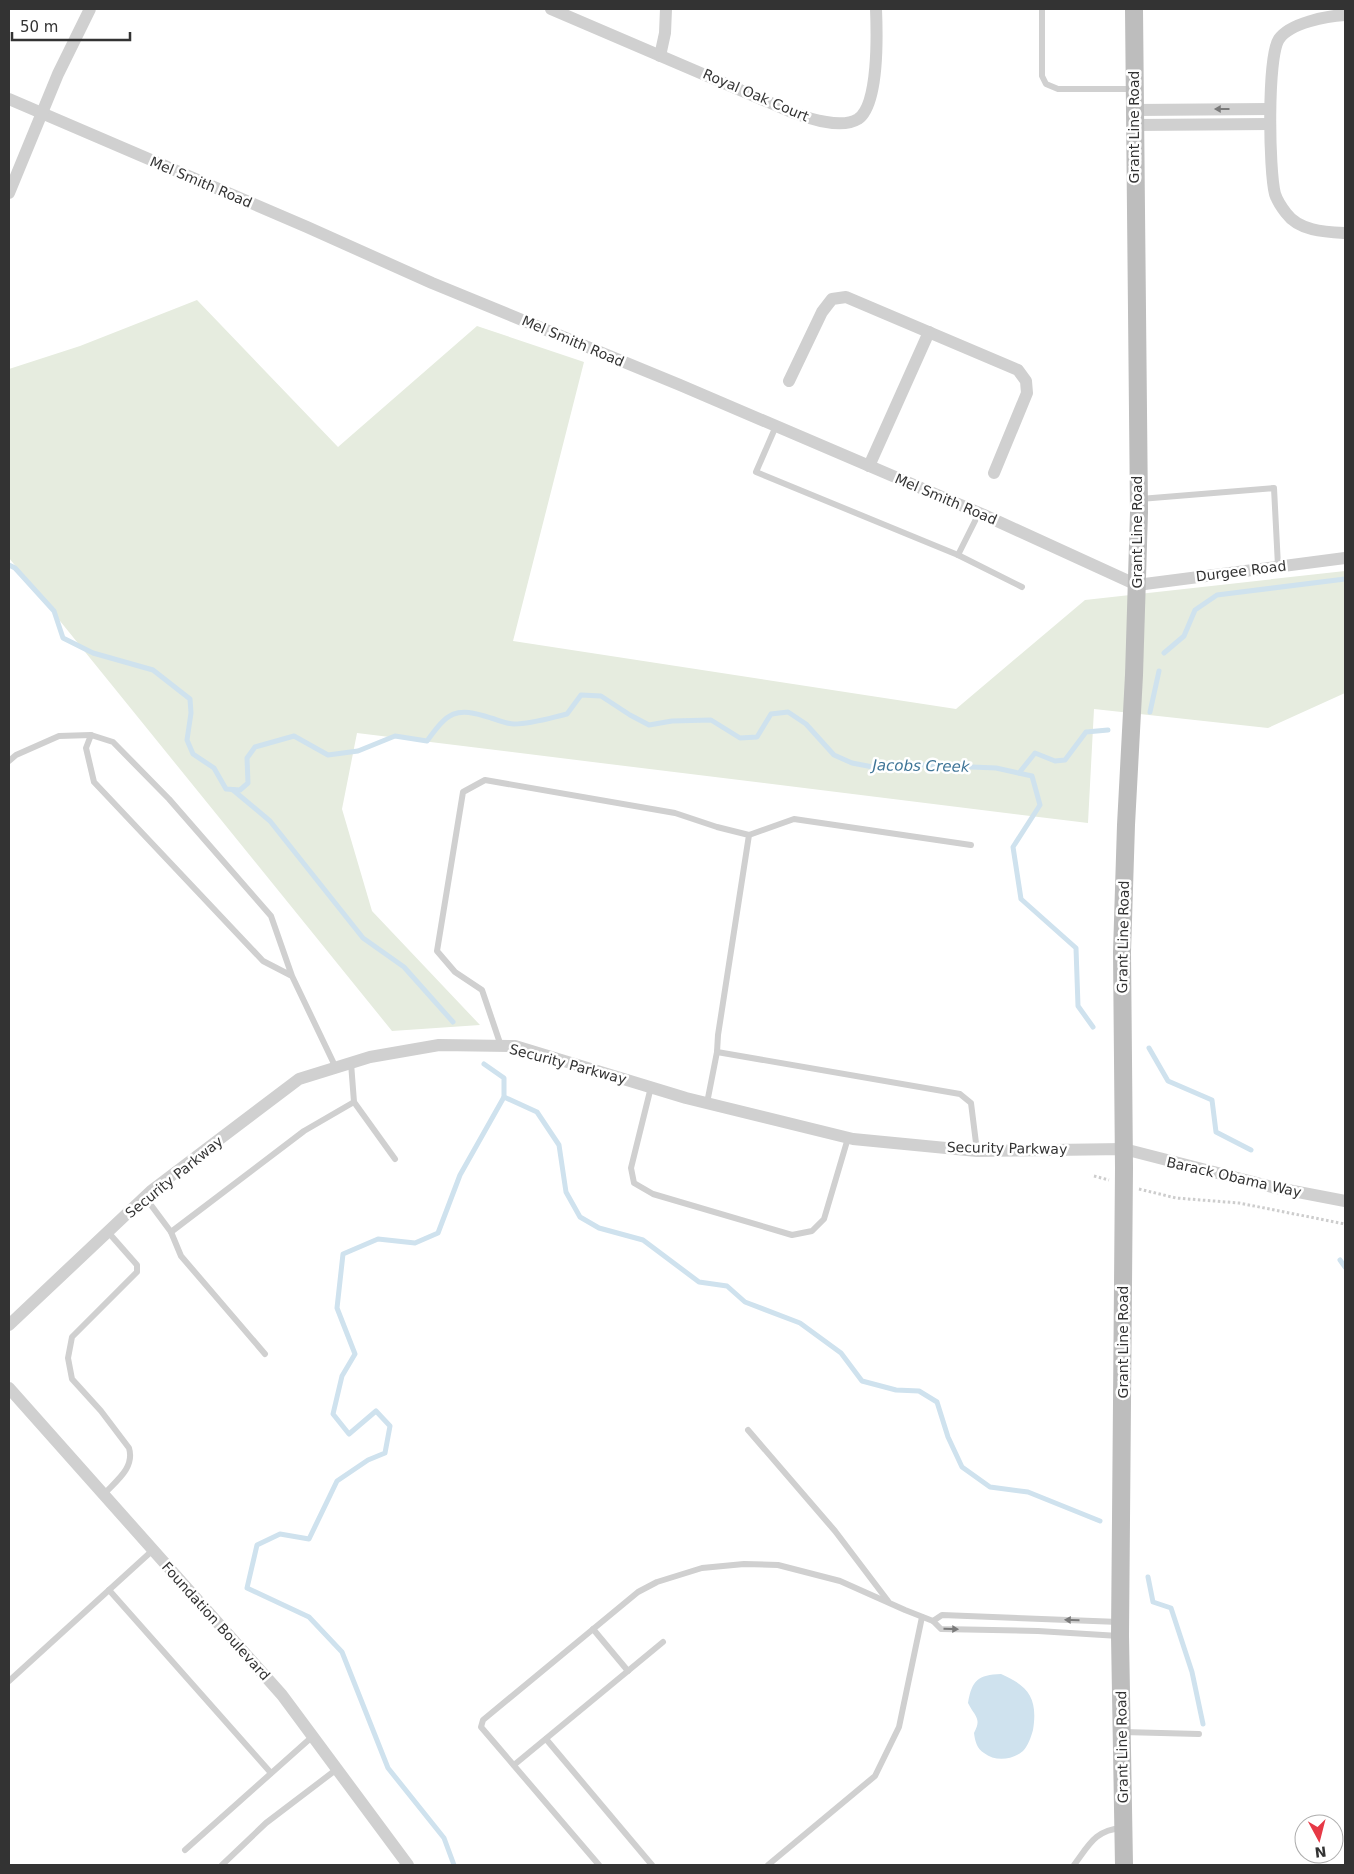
<svg xmlns="http://www.w3.org/2000/svg" width="1354" height="1874" viewBox="0 0 1354 1874" font-family="'DejaVu Sans',sans-serif">
<rect width="100%" height="100%" fill="#fff"/>
<polygon fill="#e6ecdf" points="197,300 338,447 477,326 584,362 513,641 956,709 1085,600 1345,571 1345,693 1268,728 1094,709 1088,823 357,733 342,809 372,911 480,1025 392,1031 9,558 9,369 80,346"/>
<path fill="#cfe2ee" d="M1001 1674C1029 1686 1038 1699 1033 1730 1031 1737 1028 1746 1023 1751 1013 1760 995 1762 984 1753 977 1749 975 1741 974 1733 982 1718 975 1717 968 1703 972 1680 978 1675 1001 1674Z"/>
<g fill="none" stroke-linecap="round" stroke-linejoin="round">
<g stroke="#cfe2ee" stroke-width="5">
<path d="M9 565 15 568 54 611 63 638 93 653 153 670 190 699 191 713 187 740 193 754 214 768 226 789 240 790 248 783 247 758 255 747 294 736 328 755 358 751 395 736 427 741C448 712 455 706 491 718 498 720 507 724 514 724 532 724 550 718 567 714L581 695 601 696 630 715 649 725 672 721 711 720 740 738 757 737 771 714 788 712 806 724 834 755 852 763 873 767 899 764 996 768 1032 776 1040 805 1013 847 1021 899 1076 948 1078 1006 1093 1027"/>
<polyline points="1164,653 1184,636 1195,610 1217,595 1345,579"/>
<polyline points="1150,712 1159,671"/>
<polyline points="1019,773 1035,753 1055,761 1065,760 1086,732 1108,730"/>
<polyline points="233,790 270,821 363,938 404,967 453,1022"/>
<polyline points="1149,1048 1168,1081 1212,1100 1216,1132 1251,1150"/>
<polyline points="504,1097 537,1112 559,1145 566,1192 580,1217 599,1228 643,1240 699,1282 727,1286 745,1302 800,1323 841,1353 862,1381 896,1390 919,1391 937,1402 948,1437 962,1467 990,1487 1028,1492 1100,1521"/>
<polyline points="1340,1260 1345,1267"/>
<polyline points="1148,1577 1153,1602 1171,1608 1192,1672 1203,1724"/>
<polyline points="454,1865 444,1838 388,1768 342,1652 309,1617 247,1588 257,1545 280,1534 309,1539 337,1481 368,1460 385,1453 390,1426 376,1411 349,1434 333,1414 342,1376 355,1354 337,1308 343,1254 378,1239 415,1243 438,1233 460,1175 504,1097 504,1078 484,1064"/>
</g>
<g stroke="#cdcdcd" stroke-width="3" stroke-dasharray="2.5 2.5" stroke-linecap="butt">
<polyline points="1094,1176 1109,1180"/>
<polyline points="1139,1189 1176,1198 1239,1203 1345,1224"/>
</g>
<g stroke="#d0d0d0" stroke-width="6">
<polyline points="1042,9 1042,76 1046,84 1058,89 1132,89"/>
<polyline points="776,426 756,472 958,555 1022,587"/>
<polyline points="1140,499 1274,488 1278,566"/>
<polyline points="958,555 979,513"/>
<polyline points="9,761 16,755 59,736 91,735"/>
<polyline points="749,835 794,819 971,845"/>
<polyline points="292,976 271,916 169,799 113,742 91,735 86,748 94,782 263,961 292,976 336,1068"/>
<polyline points="501,1046 482,990 455,972 437,951 463,792 485,780 675,813 717,827 749,835 718,1035 717,1052 960,1094 971,1103 977,1151"/>
<polyline points="351,1063 354,1102 395,1159"/>
<polyline points="651,1087 631,1168 634,1183 653,1194 792,1235 812,1231 824,1219 848,1138"/>
<polyline points="707,1103 717,1052"/>
<polyline points="145,1197 171,1232 304,1131 354,1102"/>
<polyline points="171,1232 181,1256 265,1354"/>
<polyline points="748,1430 835,1531 888,1601"/>
<path d="M103 1495C116 1481 135 1468 129 1448L101 1411 72 1379 68 1358 72 1337 137 1272V1265L108 1232"/>
<polyline points="153,1550 109,1590 271,1773"/>
<polyline points="593,1629 628,1671"/>
<polyline points="1119,1636 1038,1631 941,1629 933,1621 942,1615 1119,1622"/>
<polyline points="9,1681 109,1590"/>
<polyline points="1123,1732 1199,1734"/>
<polyline points="546,1739 652,1865"/>
<polyline points="514,1765 663,1642"/>
<polyline points="185,1850 313,1736"/>
<polyline points="222,1865 266,1823 337,1769"/>
<polyline points="599,1865 481,1727 483,1720 638,1592 657,1582 702,1568 744,1564 778,1565 840,1581 905,1610 933,1621"/>
<polyline points="768,1865 875,1776 899,1727 922,1617"/>
<path d="M1074 1865C1089 1845 1095 1830 1122 1828"/>
</g>
<g stroke="#d0d0d0" stroke-width="12">
<path d="M551 9 794 113C810 119 842 129 858 119 879 105 877 33 876 9"/>
<path d="M1345 15C1327 16 1290 23 1279 39 1267 57 1269 171 1275 194 1277 200 1282 208 1286 213 1299 231 1325 232 1345 233"/>
<polyline points="660,56 665,33 666,9"/>
<polyline points="9,99 307,227 432,283 680,385 984,515 1137,585 1345,558"/>
<polyline points="1134,110 1270,109"/>
<polyline points="1134,125 1270,124"/>
<polyline points="9,193 58,74 90,9"/>
<polyline points="789,381 822,312 832,299 846,297 1018,370 1026,381 1027,393 994,473"/>
<polyline points="869,466 929,332"/>
<polyline points="9,1325 151,1191 299,1079 370,1057 439,1045 515,1046 686,1098 853,1139 977,1151 1124,1149 1272,1187 1345,1201"/>
<polyline points="9,1388 282,1695 408,1865"/>
</g>
<polyline stroke="#bdbdbd" stroke-width="18" points="1124,1865 1120,1636 1124,1168 1122,952 1126,825 1134,675 1139,512 1134,9"/>
</g>
<defs><path id="oneway-solid" d="M-6-.8H1V-3.2L6.5 0L1 3.2V.8H-6Z" transform="scale(1.25)"/></defs>
<g fill="#7a7a7a">
<use href="#oneway-solid" transform="translate(1222 109) rotate(180)"/>
<use href="#oneway-solid" transform="translate(1072 1620) rotate(-178)"/>
<use href="#oneway-solid" transform="translate(951 1629) rotate(1)"/>
</g>
<g text-anchor="middle" dominant-baseline="central" stroke-width="5" stroke-linejoin="round" paint-order="stroke">
<g font-size="14" fill="#333" stroke="#fff">
<text transform="translate(756 95) rotate(23)">Royal Oak Court</text>
<text transform="translate(1134 127) rotate(-90)">Grant Line Road</text>
<text transform="translate(201 182) rotate(23)">Mel Smith Road</text>
<text transform="translate(573 341) rotate(23)">Mel Smith Road</text>
<text transform="translate(946 499) rotate(23)">Mel Smith Road</text>
<text transform="translate(1137 532) rotate(-90)">Grant Line Road</text>
<text transform="translate(1241 571) rotate(-7)">Durgee Road</text>
<text transform="translate(1123 937) rotate(-89)">Grant Line Road</text>
<text transform="translate(568 1064) rotate(15)">Security Parkway</text>
<text transform="translate(1007 1148) rotate(1)">Security Parkway</text>
<text transform="translate(174 1177) rotate(-39)">Security Parkway</text>
<text transform="translate(1234 1177) rotate(13)">Barack Obama Way</text>
<text transform="translate(1123 1342) rotate(-90)">Grant Line Road</text>
<text transform="translate(216 1621) rotate(48)">Foundation Boulevard</text>
<text transform="translate(1122 1747) rotate(-91)">Grant Line Road</text>
</g>
<g font-size="15" font-style="italic" fill="#3f7597" stroke="#fff">
<text transform="translate(921 766) rotate(1)">Jacobs Creek</text>
</g>
</g>
<rect width="1354" height="1874" fill="none" stroke="#333333" stroke-width="20"/>
<g transform="translate(1319 1839) rotate(173)"><circle r="24" fill="#ffffff" stroke="#adadad"/>
<path d="M0-4L9 19L0 12L-9 19Z" fill="#e63946"/>
<text y="-8" font-size="14" font-weight="bold" text-anchor="middle" fill="#333333">N</text>
</g>
<path d="M12 32v8h118v-8" fill="none" stroke="#333333" stroke-width="2.5"/>
<text x="20" y="32" font-size="15" fill="#333333" stroke="#ffffff" stroke-width="4" paint-order="stroke">50 m</text>
</svg>
